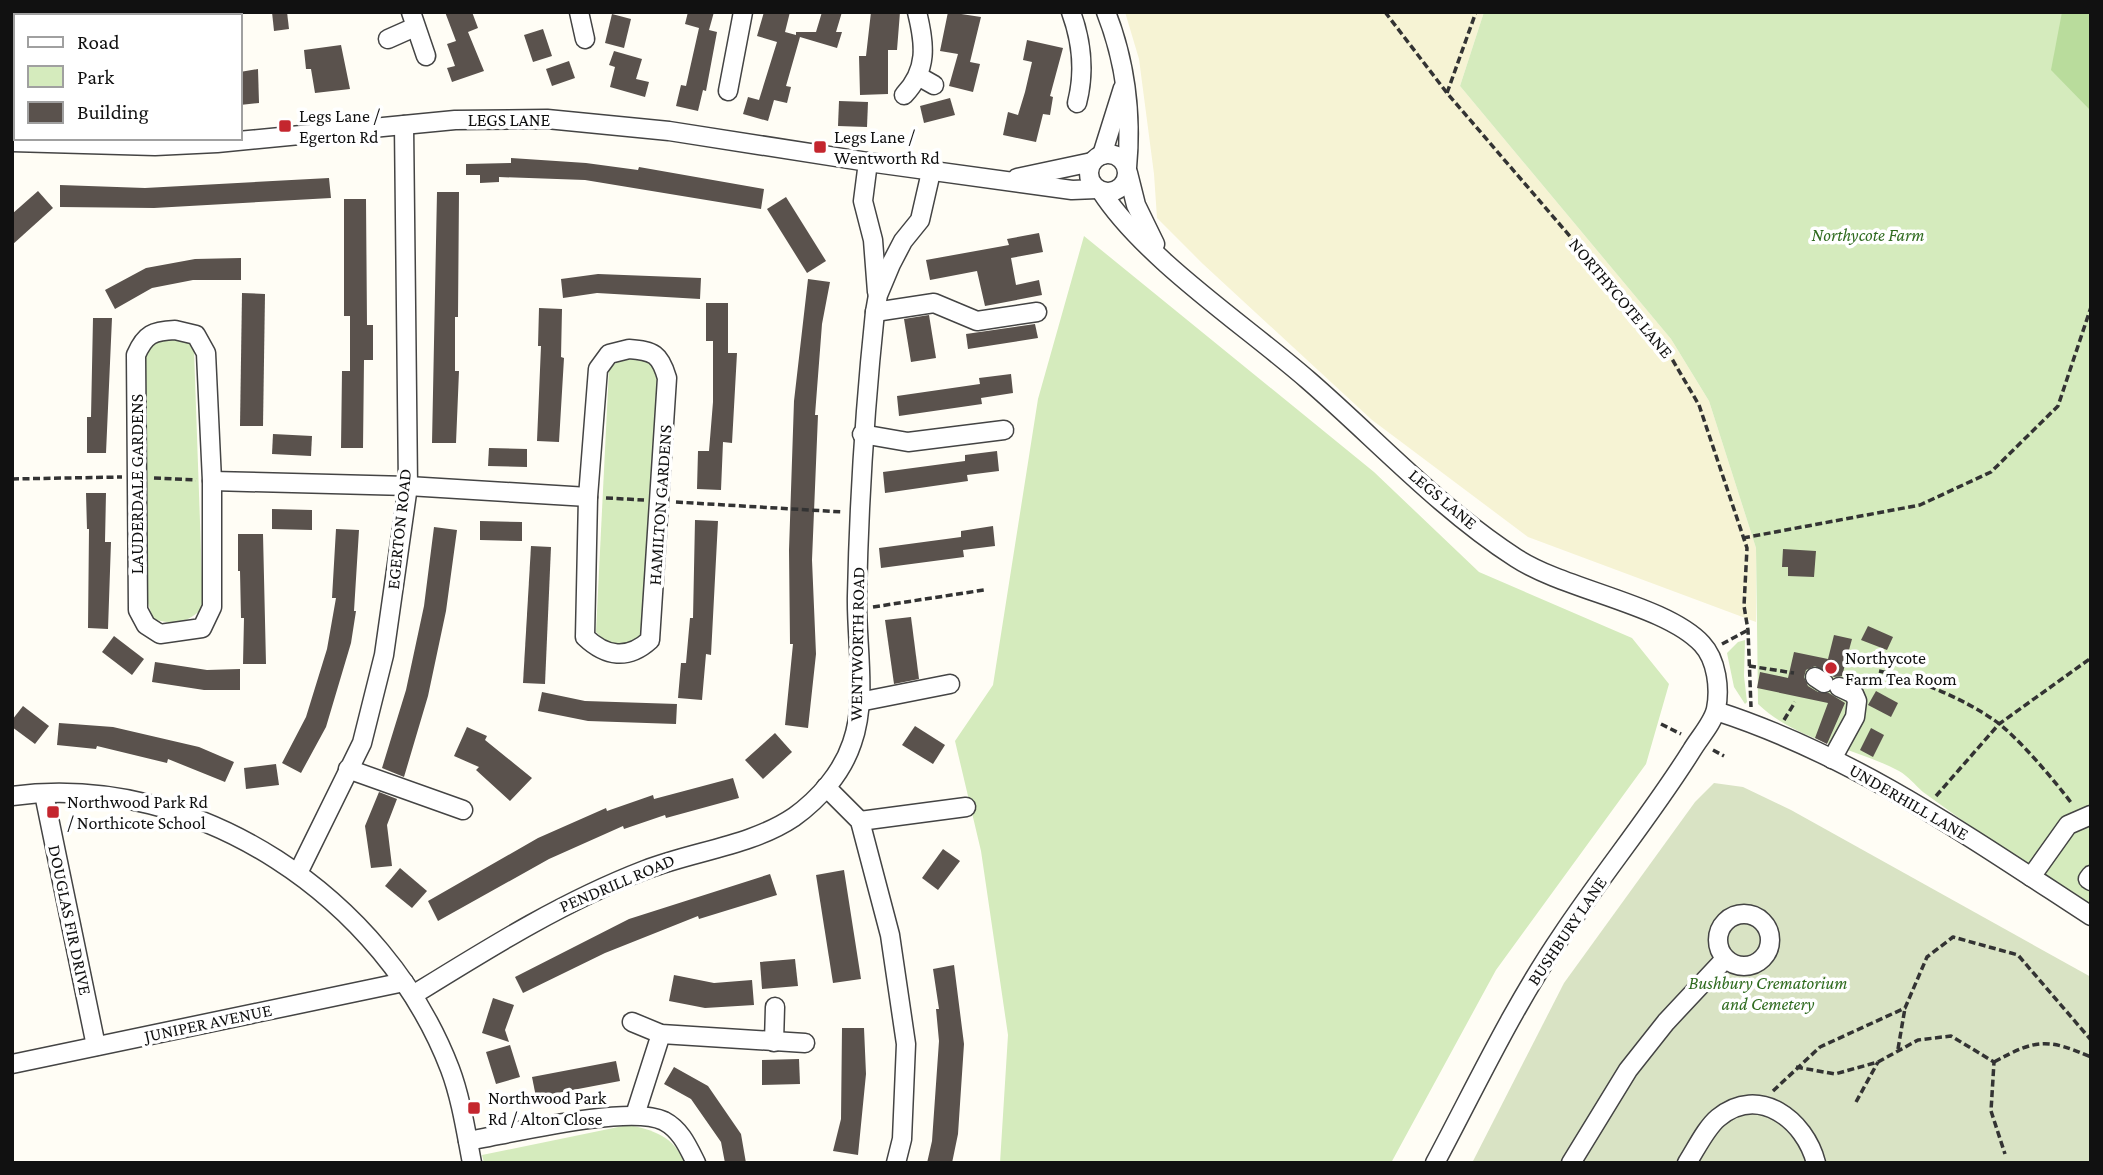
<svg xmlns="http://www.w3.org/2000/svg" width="2103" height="1175" viewBox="0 0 2103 1175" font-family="'Crimson Pro',serif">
<rect width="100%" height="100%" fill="#fffdf5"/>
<polygon fill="#f6f3d4" points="1125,12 1484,12 1460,86 1671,339 1709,401 1756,548 1756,622 1528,537 1372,420 1203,264 1157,218 1154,174 1139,59"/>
<g fill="#d5ebbd">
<path d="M1484 12H2091V913L1923 792C1915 785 1908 776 1899 771 1852 746 1798 742 1758 704L1756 548 1709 401 1671 339 1460 86Z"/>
<polygon points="1084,236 1374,472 1479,572 1632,638 1669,684 1646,764 1496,970 1391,1163 1000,1163 1008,1035 981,851 955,741 993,685 1038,399"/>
<path d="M170 336 187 340 194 350 203 608C186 624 175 625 153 619L148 603 145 353 155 340Z"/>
<path d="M630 359 651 362 658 372 644 632 635 643C618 645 607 645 596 632L609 369 617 362Z"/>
<polygon points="1745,640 1744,676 1747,702 1745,704 1734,687 1727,653 1738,642"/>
<path d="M628 1125C651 1129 676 1137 684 1163H484L482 1155Z"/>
</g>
<polygon fill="#b9dc9c" points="2062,12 2091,12 2091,111 2051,70"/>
<polygon fill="#d9e3c4" points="1714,783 1743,787 1791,810 2091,977 2091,1163 1472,1163 1564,983 1695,802"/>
<g fill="#5a524d">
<polygon points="272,12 287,12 289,29 274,31"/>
<polygon points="445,12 472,12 478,28 468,32 484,71 452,82 447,68 455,66 447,44 456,41"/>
<polygon points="688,12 714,12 709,30 717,32 706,91 703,90 698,111 676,106 681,85 686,86 699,28 685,24"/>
<polygon points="764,12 790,12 785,32 796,35 796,32 816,32 822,12 842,12 836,32 842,32 837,48 800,37 786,86 791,87 787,103 774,100 768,121 743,114 748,97 759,100 777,42 757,36"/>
<polygon points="871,12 900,12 897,50 888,50 888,94 860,95 859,56 866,56"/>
<polygon points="948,12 981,17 970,62 980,64 973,92 949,86 958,54 940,51"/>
<polygon points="612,14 631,19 624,48 605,43"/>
<polygon points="543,29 552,56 533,62 524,35"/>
<polygon points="1027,40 1063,48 1050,96 1053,97 1050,115 1043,114 1036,142 1003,135 1008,112 1018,115 1025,92 1032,62 1023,60"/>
<polygon points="341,45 350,89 315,93 311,69 306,69 304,50"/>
<polygon points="614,51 642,59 636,79 649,82 645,97 610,87 615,67 609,65"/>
<polygon points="569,61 575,78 552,86 546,69"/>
<polygon points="258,69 259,103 240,105 240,72"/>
<polygon points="950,98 955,115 924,123 920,106"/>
<polygon points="839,101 868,102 867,127 838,126"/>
<polygon points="511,158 586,163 638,170 639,167 764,189 761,209 585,180 499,177 499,182 480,183 480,175 466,175 466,164 511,163"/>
<polygon points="329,178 331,198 154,208 60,207 60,185 145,188"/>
<polygon points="38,191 53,208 12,245 12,214"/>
<polygon points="437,192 459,192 458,317 455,317 455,371 459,371 456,443 432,443"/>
<polygon points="786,197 826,261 807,273 767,209"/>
<polygon points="344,199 366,199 367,325 373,325 373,360 364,360 363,448 341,448 342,371 350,371 350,316 344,316"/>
<polygon points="1039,233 1043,252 1011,258 1016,285 1039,280 1042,295 985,306 977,271 930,280 926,260 1009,245 1007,239"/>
<polygon points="241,258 241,280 193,280 152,288 115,309 105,290 146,268 195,259"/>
<polygon points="598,274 701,278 700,299 597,293 563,298 561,279"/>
<polygon points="808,279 830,282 822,324 815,415 818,415 812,560 816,654 808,728 785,725 793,644 790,644 789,550 794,401"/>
<polygon points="242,293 265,294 263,426 240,426"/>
<polygon points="706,303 728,303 728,353 737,353 732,443 723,442 721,490 697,489 698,451 709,451 713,402 713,341 706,341"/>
<polygon points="539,308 562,309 561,357 564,358 559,442 537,441 541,346 538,346"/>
<polygon points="929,315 936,358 911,362 904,319"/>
<polygon points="93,318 112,318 106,453 87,453 87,417 91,417"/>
<polygon points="1035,324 1038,338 968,349 966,334"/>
<polygon points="1011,374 1013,393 981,398 982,404 899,416 897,396 980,384 979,378"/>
<polygon points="273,434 312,436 311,456 272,454"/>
<polygon points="489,448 527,449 527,467 488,466"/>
<polygon points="997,451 999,471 967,475 968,481 885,493 883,472 965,461 965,455"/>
<polygon points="86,493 106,493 105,542 111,542 108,629 88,628 89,529 87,529"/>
<polygon points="272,509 312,510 312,530 272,529"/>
<polygon points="695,520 718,521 711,655 706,654 702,700 678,698 681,663 686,663 690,618 693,618"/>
<polygon points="480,521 522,522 522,541 480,540"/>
<polygon points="993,526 995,546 963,550 964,557 881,568 879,548 961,537 961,531"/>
<polygon points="434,527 457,530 446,611 428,696 404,777 382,768 406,690 424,606"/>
<polygon points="336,529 359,530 354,611 356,611 351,643 326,727 301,773 282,763 306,717 327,649 336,598 332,598"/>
<polygon points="238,534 263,534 266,664 243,664 244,618 241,618 240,571 238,571"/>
<polygon points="531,546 551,547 545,684 523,683"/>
<polygon points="1783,549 1816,551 1814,577 1788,576 1788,567 1782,567"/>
<polygon points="911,617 919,679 894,684 885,620"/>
<polygon points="1868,626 1893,637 1887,650 1861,640"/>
<polygon points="1834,635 1852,639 1842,676 1834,677 1815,666 1806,670 1804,677 1808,686 1818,692 1829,693 1845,703 1827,744 1815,738 1828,703 1757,688 1760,672 1788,678 1794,652 1828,659"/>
<polygon points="114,636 144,659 132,675 102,652"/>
<polygon points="155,662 207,670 240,669 240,690 204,690 152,682"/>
<polygon points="1876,691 1898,703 1891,717 1868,705"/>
<polygon points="542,692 585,701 677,704 676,724 588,721 538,711"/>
<polygon points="23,706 49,726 35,744 12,727 12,720"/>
<polygon points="59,723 113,727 199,747 234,762 225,782 168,759 167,763 97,746 96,749 57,745"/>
<polygon points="915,726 945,745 933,764 902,745"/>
<polygon points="467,727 487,736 485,740 532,778 510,801 476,770 479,767 454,756"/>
<polygon points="1871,728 1884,735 1873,757 1860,750"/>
<polygon points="775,733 792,752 763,779 745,760"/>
<polygon points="276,764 279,785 246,789 244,768"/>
<polygon points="733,778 739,798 666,818 665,815 624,829 623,826 549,859 438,921 428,901 538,838 606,808 607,811 653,795 654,799"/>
<polygon points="379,792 397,799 387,825 392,866 371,868 365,826"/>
<polygon points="943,849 960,861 938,890 922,878"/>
<polygon points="400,868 427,891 412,908 385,886"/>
<polygon points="844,870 861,979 833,983 816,875"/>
<polygon points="770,874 777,895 699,919 698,916 605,953 523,993 515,977 629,919"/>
<polygon points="795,959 798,986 762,989 760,962"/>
<polygon points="954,965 964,1044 958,1134 952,1163 927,1163 932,1141 939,1041 936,1009 939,1009 933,969"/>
<polygon points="674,975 714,983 752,980 754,1005 705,1008 669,1001"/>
<polygon points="493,998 514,1005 505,1030 509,1042 482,1033"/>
<polygon points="842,1028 864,1028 866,1074 858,1155 833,1151 841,1119"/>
<polygon points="510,1045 520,1077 496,1084 486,1052"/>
<polygon points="799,1059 800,1084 762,1085 762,1060"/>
<polygon points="616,1061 620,1081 536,1097 532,1077"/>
<polygon points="674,1067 708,1086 741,1134 746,1163 725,1163 721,1142 691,1099 664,1084"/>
</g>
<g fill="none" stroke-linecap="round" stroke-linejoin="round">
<defs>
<g id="minor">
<polyline points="167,12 168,16"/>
<polyline points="411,12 426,56"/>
<polyline points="579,12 585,39"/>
<path d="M1071 12C1082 42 1085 72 1077 103"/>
<path d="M1106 12C1126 63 1132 114 1127 168"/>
<polyline points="388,39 415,27"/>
<polyline points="918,76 934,85"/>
<polyline points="728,91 743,12"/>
<path d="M904 95C928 70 925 44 917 12"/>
<polyline points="12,142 155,146 217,143 455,120 547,119 669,131 868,162 1072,190 1097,189"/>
<circle cx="1108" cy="173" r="19"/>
<polyline points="1102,155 1123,88"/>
<polyline points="868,162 863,201 873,240 877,292"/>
<polyline points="1128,173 1136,205 1155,244"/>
<polyline points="1017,178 1092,162"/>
<path d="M1101 191C1145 259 1245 325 1308 380 1376 439 1440 509 1516 558 1565 590 1666 605 1702 644 1717 660 1720 689 1716 709 1713 723 1699 738 1692 750 1652 814 1604 872 1562 935 1513 1007 1476 1086 1435 1163"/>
<polyline points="875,312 934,303 977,321 1037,312"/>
<path d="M175 330 196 335 206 353 212 481V607L202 628 160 634 146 625 138 610 136 355C145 334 153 331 175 330Z"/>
<path d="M629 349C654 351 660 354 667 378L650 640C628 660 606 657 585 637L588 497 598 369 609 354Z"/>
<polyline points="862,434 908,442 1004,430"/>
<polyline points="212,481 408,486 588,497"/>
<polyline points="1815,677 1824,683"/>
<polyline points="859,702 950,684"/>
<path d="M1716 711C1853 755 1971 838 2091 916"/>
<polyline points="1832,759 1855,717 1857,701 1854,694 1839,687"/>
<polyline points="348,769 463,810"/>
<polyline points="826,787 860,821 890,935 906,1044 902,1139 896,1163"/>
<polyline points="44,794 96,1046"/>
<path d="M12 796C198 771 385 899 450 1069 461 1098 466 1132 472 1163"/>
<polyline points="860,821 966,807"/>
<polyline points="298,873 362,743 384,655 408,486 404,125"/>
<polyline points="2091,875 2088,879 2091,881"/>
<polyline points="2031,877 2068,825 2091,815"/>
<circle cx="1744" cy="940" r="26"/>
<path d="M413 995C489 948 562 902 645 870 693 851 751 846 794 817 819 799 842 773 852 743 868 698 856 644 857 596 859 501 865 407 875 312L878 295 891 264 903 241 920 220 931 172"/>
<polyline points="632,1022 661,1034 805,1043"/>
<polyline points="774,1042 775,1007"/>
<polyline points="12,1064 404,982"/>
<polyline points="635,1115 661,1034"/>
<path d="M468 1141C509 1134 629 1104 664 1121 681 1130 688 1147 696 1163"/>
<polyline points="1571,1163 1628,1070 1666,1022 1725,959"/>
<path d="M1687 1163C1696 1149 1706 1128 1718 1118 1759 1084 1805 1120 1816 1163"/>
</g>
</defs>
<use href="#minor" stroke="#444" stroke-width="21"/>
<g stroke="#333" stroke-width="3.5" stroke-dasharray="7 3.5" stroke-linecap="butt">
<polyline points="1385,12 1447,93 1665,347 1699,405 1747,548 1744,606 1748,630 1751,707"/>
<polyline points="1447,93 1476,12"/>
<polyline points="154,478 196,480"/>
<polyline points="12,479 122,477"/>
<polyline points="606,498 644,500"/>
<polyline points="676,502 843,512"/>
<polyline points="1743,538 1920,505 1991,472 2058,406 2091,307"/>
<polyline points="873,607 984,590"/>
<polyline points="1722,644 1748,630"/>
<polyline points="1749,666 1794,673"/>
<path d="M1879 671C1917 679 1962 698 1994 720 2016 735 2056 782 2072 804"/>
<polyline points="1784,720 1795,702"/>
<polyline points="1661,724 1681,734"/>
<polyline points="1713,750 1724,756"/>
<polyline points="1936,796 1999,724 2091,658"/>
<polyline points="1898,1049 1905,1008"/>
<path d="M1994 1062C2036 1039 2047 1038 2091 1057"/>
<polyline points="1796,1067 1835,1074 1878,1062 1918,1040 1951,1036 1994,1062 1991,1111 2005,1154"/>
<polyline points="1773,1091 1820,1047 1905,1008 1927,957 1953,937 2018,955 2091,1040"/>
<polyline points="1856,1102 1878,1062"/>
</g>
<use href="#minor" stroke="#fff" stroke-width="18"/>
</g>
<g fill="#c4262e" stroke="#fff" stroke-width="2.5">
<rect x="278" y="119" width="14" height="14" rx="3.5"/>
<rect x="813" y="140" width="14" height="14" rx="3.5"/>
<circle cx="1831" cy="668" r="7"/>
<rect x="46" y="805" width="14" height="14" rx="3.5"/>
<rect x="467" y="1101" width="14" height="14" rx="3.5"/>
</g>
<g text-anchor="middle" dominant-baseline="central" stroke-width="7" stroke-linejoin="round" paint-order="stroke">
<g font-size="18" fill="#111" stroke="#fff" text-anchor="start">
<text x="299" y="116">Legs Lane /<tspan x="299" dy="21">Egerton Rd</tspan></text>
<text x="834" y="137">Legs Lane /<tspan x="834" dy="21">Wentworth Rd</tspan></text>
<text x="1845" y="658">Northycote<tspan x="1845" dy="21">Farm Tea Room</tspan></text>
<text x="67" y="802">Northwood Park Rd<tspan x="67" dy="21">/ Northicote School</tspan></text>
<text x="488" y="1098">Northwood Park<tspan x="488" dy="21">Rd / Alton Close</tspan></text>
</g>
<g font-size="18" fill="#111" stroke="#fff">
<text x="509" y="120">LEGS LANE</text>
<text transform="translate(1621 298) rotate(50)">NORTHYCOTE LANE</text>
<text transform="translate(137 484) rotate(-90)">LAUDERDALE GARDENS</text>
<text transform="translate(1443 499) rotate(40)">LEGS LANE</text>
<text transform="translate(660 505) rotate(-86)">HAMILTON GARDENS</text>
<text transform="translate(399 529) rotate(-84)">EGERTON ROAD</text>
<text transform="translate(857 644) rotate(-89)">WENTWORTH ROAD</text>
<text transform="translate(1909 802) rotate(30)">UNDERHILL LANE</text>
<text transform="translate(617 883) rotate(-23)">PENDRILL ROAD</text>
<text transform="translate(70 920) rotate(78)">DOUGLAS FIR DRIVE</text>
<text transform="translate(1567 931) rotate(-56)">BUSHBURY LANE</text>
<text transform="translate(208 1023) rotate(-12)">JUNIPER AVENUE</text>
</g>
<g font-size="18" font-style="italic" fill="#2f6b1f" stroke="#fff">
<text x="1868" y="235">Northycote Farm</text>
<text x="1768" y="983">Bushbury Crematorium<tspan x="1768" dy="21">and Cemetery</tspan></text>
</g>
</g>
<rect width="2103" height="1175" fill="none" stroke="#111111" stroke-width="28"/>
<rect x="14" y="14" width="228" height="126" fill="#ffffff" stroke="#a0a0a0" stroke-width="2"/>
<rect x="28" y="37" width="35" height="10" fill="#ffffff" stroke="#a0a0a0" stroke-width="2"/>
<text x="77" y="49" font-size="21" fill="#111111">Road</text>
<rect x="28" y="66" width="35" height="21" fill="#d5ebbd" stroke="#a0a0a0" stroke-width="2"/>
<text x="77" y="84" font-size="21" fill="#111111">Park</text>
<rect x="28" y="102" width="35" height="21" fill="#5a524d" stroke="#a0a0a0" stroke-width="2"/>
<text x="77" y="119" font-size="21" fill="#111111">Building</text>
</svg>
